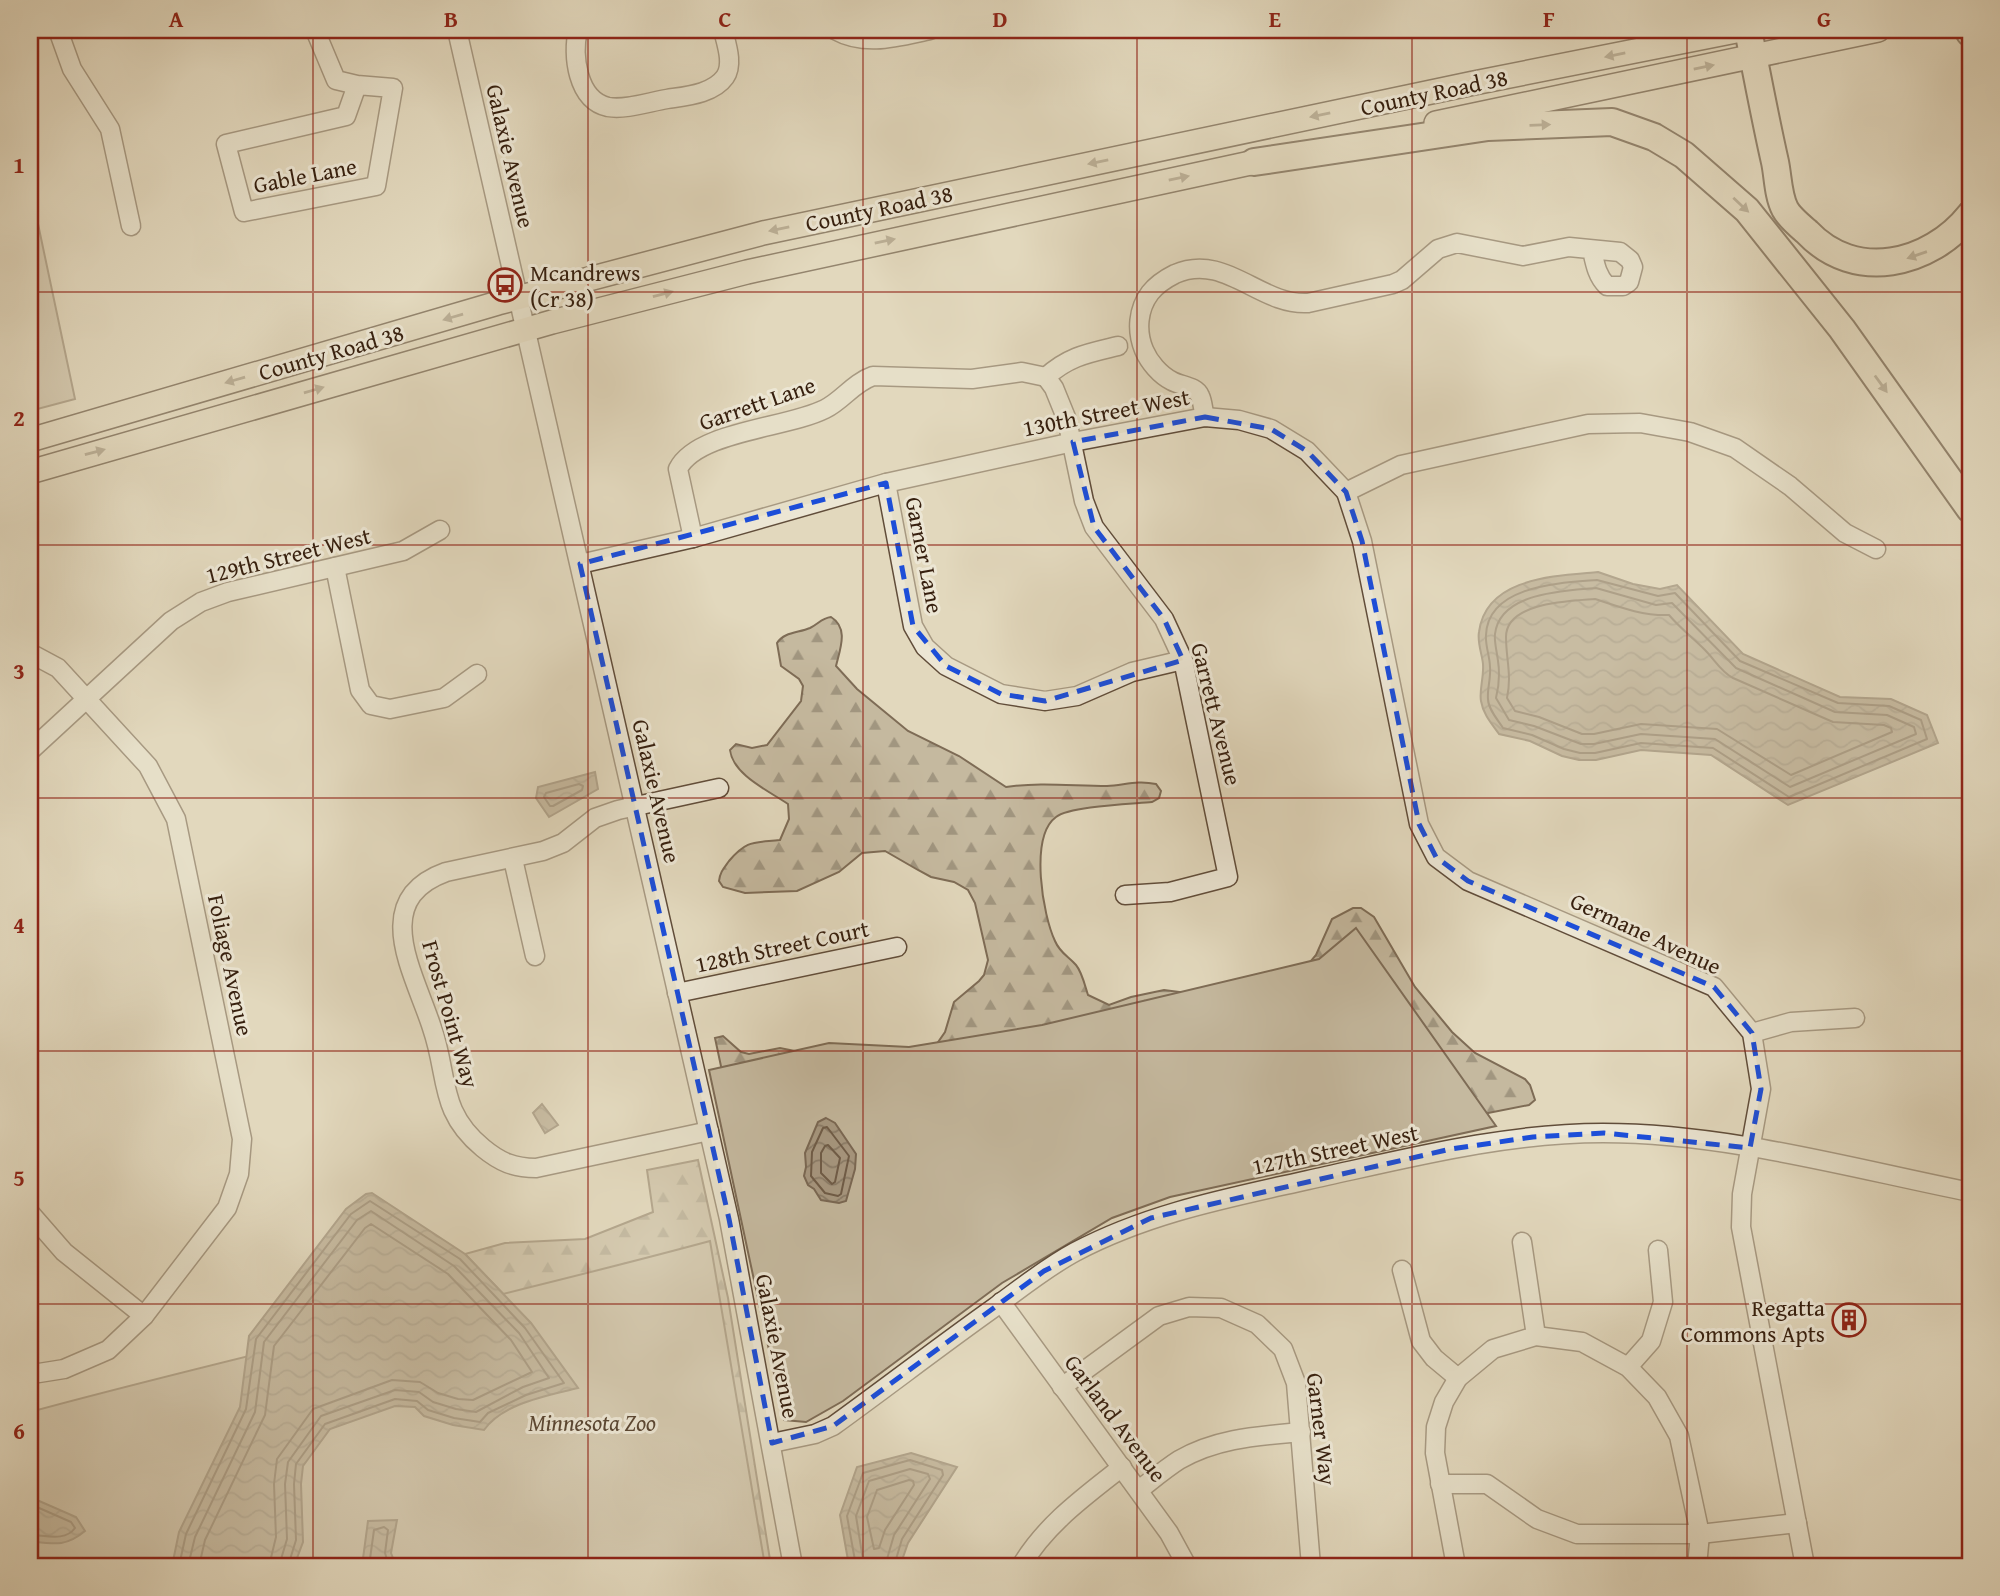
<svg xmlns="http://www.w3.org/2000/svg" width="2000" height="1596" viewBox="0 0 2000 1596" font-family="'Gentium Book Plus',serif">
<defs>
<pattern id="forest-firs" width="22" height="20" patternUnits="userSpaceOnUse" patternTransform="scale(1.75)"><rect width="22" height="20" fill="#c5b99f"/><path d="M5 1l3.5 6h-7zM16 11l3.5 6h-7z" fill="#a19680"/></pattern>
<pattern id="water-waves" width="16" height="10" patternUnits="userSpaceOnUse" patternTransform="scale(1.75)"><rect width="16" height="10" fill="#a89982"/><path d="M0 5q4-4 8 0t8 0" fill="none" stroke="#8a7c69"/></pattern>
</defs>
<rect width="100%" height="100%" fill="#e2d8bd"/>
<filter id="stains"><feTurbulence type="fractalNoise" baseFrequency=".00286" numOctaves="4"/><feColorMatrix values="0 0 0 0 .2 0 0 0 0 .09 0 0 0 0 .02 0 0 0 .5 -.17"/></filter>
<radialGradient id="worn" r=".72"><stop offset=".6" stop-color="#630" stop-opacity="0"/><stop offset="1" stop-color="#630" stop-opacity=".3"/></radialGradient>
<g fill="url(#forest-firs)" stroke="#7e6c56" stroke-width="2">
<path d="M831 617C849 628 840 649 836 666L857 689 908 731 959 756 1006 787C1040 782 1073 786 1107 786 1125 785 1137 780 1156 784L1161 791 1159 798 1152 802C1132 804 1070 806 1056 817 1029 837 1043 916 1055 941 1060 953 1068 956 1076 965 1082 972 1085 986 1088 995L1109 1005 1131 997 1164 990 1187 993 1306 967 1316 955 1332 919 1353 908H1361L1374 917 1415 987 1452 1032 1475 1053 1525 1079 1530 1085 1535 1100 1529 1105 1322 1146 729 1104 715 1038 723 1036 741 1052 749 1054 780 1048 820 1056 936 1045 945 1032 954 1002 979 981 984 975 988 960 975 903 968 890 954 882 931 877 918 870 885 851 862 853 839 872 797 891 745 893 723 887 719 881C720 872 724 868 729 861 747 840 753 843 780 840L789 819 788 804C769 791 733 775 730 750L736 744 752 748 767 745 801 701 803 686 799 679 781 666 777 643C784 632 798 633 810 628 818 624 822 618 831 617Z"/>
<polygon points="698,1160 728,1298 771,1566 590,1566 531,1323 465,1254 505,1243 585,1239 653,1212 647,1170"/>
</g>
<g fill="#c5b99f" stroke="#7e6c56" stroke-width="2">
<polygon points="30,186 75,399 30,411"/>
<polygon points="1356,928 1496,1126 1170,1197 1112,1218 1002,1283 843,1401 806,1422 784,1420 709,1070 829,1043 909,1047 1042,1025 1319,959"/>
<path d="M710 1241 765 1566H30V1412C255 1351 484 1302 710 1241Z"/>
</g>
<g fill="url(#water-waves)" stroke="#7a6854" stroke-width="2">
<path d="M1598 572 1633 584 1660 589 1677 585 1743 654 1840 697 1891 699 1927 715 1938 743 1788 805 1711 755 1641 750 1596 760H1579L1562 756 1530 741 1499 734C1492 724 1483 714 1481 701 1479 691 1484 677 1483 664 1482 654 1477 642 1479 632 1486 577 1556 576 1598 572Z"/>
<polygon points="595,772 598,789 549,817 536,798 538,787"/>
<polygon points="542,1104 558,1125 545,1133 533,1113"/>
<polygon points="826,1118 835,1123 856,1154 855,1169 846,1201 839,1203 821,1200 814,1189 808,1185 804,1176 806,1167 805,1153 818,1122"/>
<path d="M372 1193 465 1254 531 1323 578 1388C547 1396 503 1403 484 1430L453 1425 424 1416 415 1407 395 1406 330 1429 303 1466 301 1484 303 1542 294 1566H172L179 1532 240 1407 249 1336 346 1209 366 1194Z"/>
<polygon points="911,1453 957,1467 908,1543 900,1566 849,1566 840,1515 857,1467"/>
<path d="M30 1497 76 1517 85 1531C66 1547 54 1544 30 1541Z"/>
<polygon points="397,1520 391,1553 396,1566 362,1566 368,1521"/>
</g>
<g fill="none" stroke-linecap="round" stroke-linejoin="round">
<g stroke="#6f5c48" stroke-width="2">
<path d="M1597 580 1658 596 1675 593 1740 661 1838 703 1889 706 1921 720 1927 739 1789 797 1713 748 1641 743 1595 753H1580L1564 749 1532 735 1503 728C1498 720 1488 709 1488 699 1487 690 1491 678 1490 667 1490 657 1485 645 1486 635 1488 585 1561 583 1597 580Z"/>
<path d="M1596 588 1656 605 1672 603 1736 668 1835 712 1887 715 1914 727 1916 734 1790 787 1715 739 1641 734 1594 744H1581L1534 726 1509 720 1496 698C1499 686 1500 674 1498 661 1497 652 1494 642 1495 634 1500 592 1565 591 1596 588Z"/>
<path d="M1595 599C1619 607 1643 616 1669 615 1680 628 1693 638 1705 650 1715 660 1721 672 1733 678L1833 722 1884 725 1891 728 1892 732 1791 775 1717 729 1641 724 1594 734H1582L1539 717 1515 711 1507 698C1512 675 1506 659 1506 637 1506 602 1570 601 1595 599Z"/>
<polygon points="579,784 583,786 582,790 553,806 550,806 544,797 546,793"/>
<polygon points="827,1127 849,1156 841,1194 838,1196 825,1193 811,1176 812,1152 823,1128"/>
<polygon points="828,1145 840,1158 835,1182 832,1184 821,1173 821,1153 825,1146"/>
<polygon points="909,1480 913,1481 914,1485 885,1530 879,1548 874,1549 867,1517 877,1490"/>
<path d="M30 1504 71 1522 75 1528C65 1542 45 1535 30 1535"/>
<polyline points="179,1566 186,1534 246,1409 256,1339 351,1214 370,1201 460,1259 525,1328 564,1383 526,1395 488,1413 480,1422 454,1418 428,1410 417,1401 395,1399 325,1424 296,1464 294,1484 296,1540 288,1566"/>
<polyline points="188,1566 195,1537 255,1412 264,1342 357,1220 371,1211 454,1266 519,1333 549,1378 523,1387 476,1412 456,1409 433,1402 419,1392 395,1390 321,1416 288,1462 285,1484 287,1539 279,1566"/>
<polyline points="199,1566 205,1540 265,1415 274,1346 365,1228 371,1224 448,1274 511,1340 532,1372 473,1400 458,1399 438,1393 420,1382 392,1380 313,1409 277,1459 274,1484 276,1537 269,1566"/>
<polyline points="369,1566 374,1530 384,1527 388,1530 385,1553 389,1566"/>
<polyline points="856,1566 847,1516 863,1473 910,1460 942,1470 943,1475 902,1539 894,1566"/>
<polyline points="864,1566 856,1516 869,1481 910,1469 928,1474 930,1479 894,1535 885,1566"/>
</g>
<defs>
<g id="minor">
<polyline points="58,30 72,69 110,129 131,226"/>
<polyline points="315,30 336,80 357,85 393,88 376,186 244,212 226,144 346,116 357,85"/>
<polyline points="457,30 729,1219 793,1566"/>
<path d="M578 30C572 55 577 100 608 107 626 110 649 102 667 99 686 96 713 94 725 77 734 64 726 43 723 30"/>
<path d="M835 30C866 47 897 37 930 30"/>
<polyline points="1046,377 1054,388 1067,420 1084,501 1094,527 1164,619 1183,660 1228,877 1170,892 1125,895"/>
<path d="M1046 377C1069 356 1089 353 1118 346"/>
<path d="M1205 417C1203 411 1203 402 1200 396 1196 386 1181 386 1172 381 1160 375 1149 362 1144 350 1136 331 1138 309 1150 293 1157 284 1165 279 1175 274 1225 252 1260 306 1308 303L1393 284 1402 280 1438 249 1457 243 1523 256 1569 247 1620 252 1630 260 1633 267 1629 282 1623 286H1607C1597 276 1595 264 1592 250"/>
<polyline points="886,483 913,626 925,647 946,666 1001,694 1045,701 1077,696 1132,672 1183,660"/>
<polyline points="1346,492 1362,541 1419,824 1436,857 1468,881 1714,987 1752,1033 1761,1089 1742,1194 1741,1227 1805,1566"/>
<path d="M693 538 678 469C697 431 788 428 825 409 843 400 853 383 873 376L972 379 1022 372 1046 377"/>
<polyline points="580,564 693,538 886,483 1073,442 1205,417 1239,420 1271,429 1307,451 1346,492 1401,465 1588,424 1640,423 1690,432 1735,448 1790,486 1845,533 1876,549"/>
<polyline points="335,567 360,690 371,705 390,709 444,698 477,674"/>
<polyline points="30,653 58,668 148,766 176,819 242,1139 239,1174 227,1208 144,1316 108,1350 64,1369 39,1373 30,1372"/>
<polyline points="30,751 171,621 201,602 228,592 403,551 440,530"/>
<polyline points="513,859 535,956"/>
<polyline points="677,993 897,947"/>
<polyline points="1752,1033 1791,1022 1855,1018"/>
<path d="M709 1131 536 1168C514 1168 500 1162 483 1148 438 1111 449 1077 432 1028 415 974 368 900 446 872L543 851 563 843 595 818 618 810 719 788"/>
<polyline points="30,1213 64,1252 144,1316"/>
<polyline points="1522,1242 1536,1336"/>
<polyline points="1402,1270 1421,1341 1434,1358 1458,1378"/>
<polyline points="1001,1302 1169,1533 1187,1566"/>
<polyline points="1628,1367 1651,1341 1663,1302 1658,1250"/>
<polyline points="1062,1387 1159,1316 1189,1307 1221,1308 1257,1324 1283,1349 1296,1383 1311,1566"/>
<path d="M772 1443 815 1434 833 1426C887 1387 940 1346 995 1307 1021 1288 1047 1267 1075 1252 1149 1213 1228 1198 1308 1180 1405 1159 1503 1133 1603 1133 1726 1133 1850 1168 1970 1192"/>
<polyline points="1440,1484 1487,1484 1537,1519 1577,1534 1700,1534 1797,1523"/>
<path d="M1139 1490C1152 1480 1165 1469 1179 1460 1217 1438 1258 1436 1301 1432"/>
<path d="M1021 1566C1046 1524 1084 1497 1122 1467"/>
<polyline points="1456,1566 1435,1453 1436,1427 1444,1402 1458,1378 1493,1349 1536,1336 1582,1342 1628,1367 1657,1397 1679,1436 1700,1534 1697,1566"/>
</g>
<g id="major">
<polyline points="1436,123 1878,30"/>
<polyline points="30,440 498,303 763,233 1474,83 1741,30"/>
<polyline points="30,472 552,322 747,272 1269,159"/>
</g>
<g id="highway">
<path d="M1748 30C1757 74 1765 118 1775 162 1778 176 1778 196 1785 209 1789 217 1800 226 1807 232 1855 283 1930 265 1970 215"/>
<polyline points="1970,30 1970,33"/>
<polyline points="1254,162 1488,127 1612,122 1654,137 1684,155 1747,210 1842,329 1970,509"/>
</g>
</defs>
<use href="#minor" stroke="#614d3a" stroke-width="21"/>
<use href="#major" stroke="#361f0e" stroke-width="26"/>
<use href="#highway" stroke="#361f0e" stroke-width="30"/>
<use href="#minor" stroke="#ece6d4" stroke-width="18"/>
<use href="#major" stroke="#e2d8bd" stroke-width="23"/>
<use href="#highway" stroke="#e2d8bd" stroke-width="26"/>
</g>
<defs><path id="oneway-solid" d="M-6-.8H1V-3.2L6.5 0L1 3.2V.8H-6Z" transform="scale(1.75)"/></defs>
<g fill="#8c7c66">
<use href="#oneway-solid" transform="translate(1615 55) rotate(169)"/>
<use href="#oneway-solid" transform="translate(1704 67) rotate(-12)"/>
<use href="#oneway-solid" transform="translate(1320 115) rotate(168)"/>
<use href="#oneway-solid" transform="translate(1540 125) rotate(-2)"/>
<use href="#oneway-solid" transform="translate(1098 162) rotate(168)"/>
<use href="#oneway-solid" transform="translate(1179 178) rotate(-12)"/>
<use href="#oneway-solid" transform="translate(1741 205) rotate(43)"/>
<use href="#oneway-solid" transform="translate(779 229) rotate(168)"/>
<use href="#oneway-solid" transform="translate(885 241) rotate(-12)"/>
<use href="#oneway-solid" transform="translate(1917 255) rotate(161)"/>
<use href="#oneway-solid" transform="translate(663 294) rotate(-15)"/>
<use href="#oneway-solid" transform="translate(453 317) rotate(164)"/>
<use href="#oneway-solid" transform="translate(235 380) rotate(164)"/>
<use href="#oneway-solid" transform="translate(1881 384) rotate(54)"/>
<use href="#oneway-solid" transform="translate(314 390) rotate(-16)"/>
<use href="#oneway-solid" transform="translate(95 452) rotate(-15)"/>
</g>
<path d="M0 0H2000V1596H0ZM1205 417 1271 429 1307 451 1346 492 1362 541 1419 824 1436 857 1468 881 1714 987 1752 1033 1761 1089 1750 1148 1604 1133 1533 1137 1451 1149 1151 1218 1044 1271 833 1426 772 1443 729 1219 580 564 886 483 913 626 946 666 1001 694 1045 701 1183 660 1164 619 1094 527 1073 442Z" fill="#e2d8bd" fill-opacity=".55" fill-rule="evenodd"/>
<path fill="none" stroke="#1d4ed8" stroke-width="5" stroke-dasharray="14 9" stroke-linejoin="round" d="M1205 417 1271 429 1307 451 1346 492 1362 541 1419 824 1436 857 1468 881 1714 987 1752 1033 1761 1089 1750 1148 1604 1133 1533 1137 1451 1149 1151 1218 1044 1271 833 1426 772 1443 729 1219 580 564 886 483 913 626 946 666 1001 694 1045 701 1183 660 1164 619 1094 527 1073 442Z"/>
<path fill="none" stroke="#8f2418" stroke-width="2" stroke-opacity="0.55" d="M313 30V1566M588 30V1566M863 30V1566M1137 30V1566M1412 30V1566M1687 30V1566M30 292H1970M30 545H1970M30 798H1970M30 1051H1970M30 1304H1970"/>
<defs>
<symbol id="bus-ring" viewBox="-11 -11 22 22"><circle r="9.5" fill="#ece6d4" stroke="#8f2418" stroke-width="1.5"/><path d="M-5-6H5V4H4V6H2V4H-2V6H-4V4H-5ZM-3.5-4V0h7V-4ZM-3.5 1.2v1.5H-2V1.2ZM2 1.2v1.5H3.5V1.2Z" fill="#8f2418"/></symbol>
<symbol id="building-ring" viewBox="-11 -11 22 22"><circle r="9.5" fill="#ece6d4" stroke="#8f2418" stroke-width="1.5"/><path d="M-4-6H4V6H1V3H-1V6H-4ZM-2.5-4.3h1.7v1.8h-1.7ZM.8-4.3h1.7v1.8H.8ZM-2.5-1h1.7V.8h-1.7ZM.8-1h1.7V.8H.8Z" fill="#8f2418"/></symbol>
</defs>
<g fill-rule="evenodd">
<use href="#bus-ring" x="486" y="266" width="38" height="38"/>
<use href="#building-ring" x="1830" y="1301" width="38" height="38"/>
</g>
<g text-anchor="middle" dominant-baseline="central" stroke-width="6" stroke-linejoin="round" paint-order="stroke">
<g font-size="23" fill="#361f0e" stroke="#ece6d4">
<text transform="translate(1434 92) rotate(-12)">County Road 38</text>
<text transform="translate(511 156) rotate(77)">Galaxie Avenue</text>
<text transform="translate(305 175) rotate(-11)">Gable Lane</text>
<text transform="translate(879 208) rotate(-12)">County Road 38</text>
<text transform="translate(331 352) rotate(-16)">County Road 38</text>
<text transform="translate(757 403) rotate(-19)">Garrett Lane</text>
<text transform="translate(1106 412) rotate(-11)">130th Street West</text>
<text transform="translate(288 555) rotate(-14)">129th Street West</text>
<text transform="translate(925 555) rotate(79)">Garner Lane</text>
<text transform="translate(1217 714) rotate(76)">Garrett Avenue</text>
<text transform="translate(657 791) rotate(77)">Galaxie Avenue</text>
<text transform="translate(1646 933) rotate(25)">Germane Avenue</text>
<text transform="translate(782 946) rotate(-12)">128th Street Court</text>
<text transform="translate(231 965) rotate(78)">Foliage Avenue</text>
<text transform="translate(451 1014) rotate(74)">Frost Point Way</text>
<text transform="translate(1335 1149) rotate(-12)">127th Street West</text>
<text transform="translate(778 1346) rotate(79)">Galaxie Avenue</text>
<text transform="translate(1116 1418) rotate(53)">Garland Avenue</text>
<text transform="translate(1322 1429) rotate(83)">Garner Way</text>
</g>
<g font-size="23" fill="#361f0e" stroke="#ece6d4" text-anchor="start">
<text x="530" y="272">Mcandrews<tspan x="530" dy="26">(Cr 38)</tspan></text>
<text x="1825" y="1307" text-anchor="end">Regatta<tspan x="1825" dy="26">Commons Apts</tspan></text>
</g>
<g font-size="23" font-style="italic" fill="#5a4632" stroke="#ece6d4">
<text x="592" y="1422">Minnesota Zoo</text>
</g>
</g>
<rect width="2000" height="1596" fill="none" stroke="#e2d8bd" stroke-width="77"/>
<rect x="38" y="38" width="1924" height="1520" fill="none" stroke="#8f2418" stroke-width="2.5"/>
<g font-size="23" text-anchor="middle" font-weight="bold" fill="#8f2418">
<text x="176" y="27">A</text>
<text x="451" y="27">B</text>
<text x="725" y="27">C</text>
<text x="1000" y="27">D</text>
<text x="1275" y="27">E</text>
<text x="1549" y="27">F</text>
<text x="1824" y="27">G</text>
<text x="19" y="173">1</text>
<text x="19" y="426">2</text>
<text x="19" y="679">3</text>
<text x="19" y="933">4</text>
<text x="19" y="1186">5</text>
<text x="19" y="1439">6</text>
</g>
<rect width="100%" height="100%" filter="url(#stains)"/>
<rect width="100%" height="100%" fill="url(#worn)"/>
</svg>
